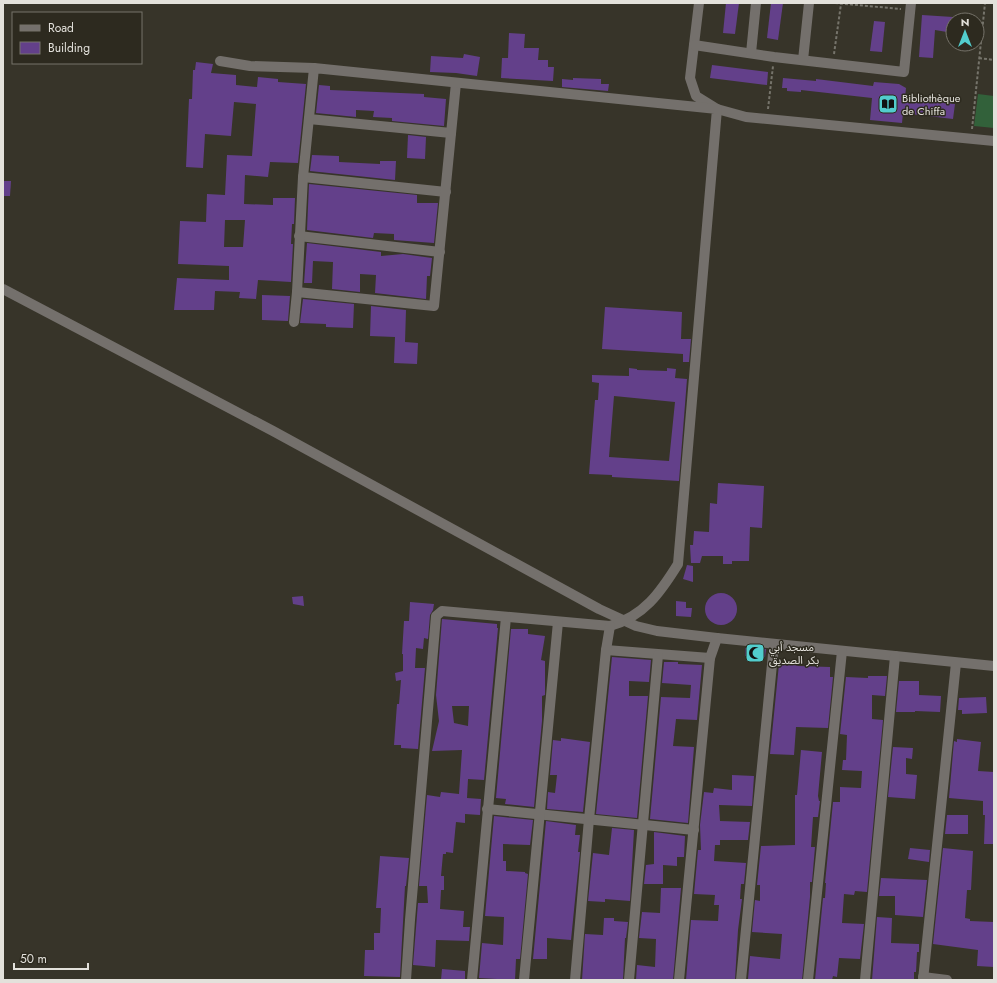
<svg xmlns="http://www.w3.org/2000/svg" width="997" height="983" viewBox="0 0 997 983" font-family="Jost,'Noto Sans Arabic',sans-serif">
<rect width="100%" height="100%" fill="#373429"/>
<polygon fill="#32613a" points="978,94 994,96 994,128 974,126"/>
<g fill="#63408a" fill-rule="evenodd">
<polygon points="726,3 739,3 735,34 723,33"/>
<polygon points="771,3 783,3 778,40 767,38"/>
<polygon points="922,15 953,17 953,33 935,30 933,58 919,57"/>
<polygon points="874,21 885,22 882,52 870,51"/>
<polygon points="509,33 525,34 524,48 539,48 538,60 548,60 548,67 554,67 553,81 501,78 502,58 508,58"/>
<polygon points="464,54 480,57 477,76 456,73 430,72 431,56 463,58"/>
<path d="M196 62 213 64 211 73 236 75V85L257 87 258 77 278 79V82L306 84 298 163 270 162 268 177 245 175 244 204 273 205V198H295L294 224H292L291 244H293L291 282 258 280 256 299 239 298 240 292 215 291 214 310H174L177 278 229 280V266L178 264 180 221 206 222 207 194 225 195 227 155 252 156 256 104 234 102 231 136 205 134 203 168 186 167 189 99H192L193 70H195ZM225 220H245L243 247H224Z"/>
<polygon points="712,65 768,72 767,85 710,78"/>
<polygon points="573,78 601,79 601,84 609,84 608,91 562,87 562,79 573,80"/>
<polygon points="783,78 816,81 816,79 873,86 874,82 899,84 906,88 905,98 955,104 953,119 903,113 902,123 870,120 872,98 801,90 801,92 787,91 787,88 782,88"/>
<polygon points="319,85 330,86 330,90 424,94 424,97 446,99 444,126 392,121 392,118 373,117 374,111 356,110 356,117 316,113"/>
<polygon points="408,135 426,137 425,159 407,158"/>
<polygon points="312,155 339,156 339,162 380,164 380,161 396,161 395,180 310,171"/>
<polygon points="3,181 11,181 10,196 3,196"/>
<polygon points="309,184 417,195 417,203 438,203 434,243 394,240 394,234 374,233 373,238 307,230"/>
<polygon points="307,243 381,252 381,256 403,254 432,258 430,276 427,276 426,299 375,293 376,275 360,274 360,292 332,289 333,262 313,261 312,283 304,283"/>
<polygon points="262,295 290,296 288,321 262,320"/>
<polygon points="303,299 354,304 353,328 326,327 326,324 300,323"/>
<polygon points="371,306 406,310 405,342 418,343 417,364 394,363 395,337 370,336"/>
<polygon points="605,307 682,312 681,339 691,339 689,362 683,362 683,354 602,349"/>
<path d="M629 368 637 369V370L667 371V368L676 369 675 378 687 379 679 481 612 477V475L589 474 595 400H598L599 383 592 382V375L629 376ZM614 396 675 402 669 461 609 457Z"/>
<polygon points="718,483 764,486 762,528 750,527 749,561 732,561 732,564 723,564 723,556 702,556 700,563 691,563 690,545 693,545 694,531 709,532 710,503 717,504"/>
<polygon points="687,565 693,566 693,582 683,579"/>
<circle cx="721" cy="609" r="16"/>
<polygon points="303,596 304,606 293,604 292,597"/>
<polygon points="676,601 686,602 686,608 692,608 691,617 676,616"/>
<polygon points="410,602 434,604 433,610 430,615 428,639 424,638 423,649 416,648 415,668 425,668 418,749 401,748 401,745 394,745 397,704 399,704 401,680 396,681 395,673 403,671 403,654 402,654 404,621 409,621"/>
<path d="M442 619 497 624V628H498L484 780 468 779 467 798 481 799 480 815 465 814V823L456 822 453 853 446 852V854H443L441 876H444V890H441L440 909 464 911 463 927H470L469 941 436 940 435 967 413 965 418 903H428L427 886H419L427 795 440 797 441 792 459 794 462 750 432 751 439 721 436 695ZM452 706H469L468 726 454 723Z"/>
<polygon points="511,629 528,629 528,634 545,636 541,660 545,661 545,695 542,696 542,721 534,807 505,804 506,799 496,798"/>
<polygon points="745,648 766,649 765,657 745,656"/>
<polygon points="612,657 651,660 649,682 629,681 629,696 648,696 637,818 596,814"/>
<polygon points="664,662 678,662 678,664 702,665 697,720 676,719 673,746 694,747 688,823 650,819 661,697 690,698 691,685 662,683"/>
<polygon points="779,664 799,664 798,666 830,667 830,677 833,677 828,728 796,727 794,755 770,754"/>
<polygon points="868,676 887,676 885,696 872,695 872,719 883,720 867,892 855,891 854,895 844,894 842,923 864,924 860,959 839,958 837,977 833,976 832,980 815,980 823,898 825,898 826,883 825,883 833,802 840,802 840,787 861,788 862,771 842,770 843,760 846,760 847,735 840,734 846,677 868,678"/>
<polygon points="899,681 919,681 919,695 941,696 940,712 915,711 915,712 896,712"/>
<polygon points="986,697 987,713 962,714 962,710 958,710 959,698"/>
<polygon points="561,738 590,742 583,812 547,809 548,792 555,793 557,775 550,775 553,740 561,741"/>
<polygon points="957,739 981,742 978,771 994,772 994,844 984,844 985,815 983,815 983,801 949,798 954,741 957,742"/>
<polygon points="893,747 913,748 912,759 906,758 906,774 917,775 915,799 888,797"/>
<polygon points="801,750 822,752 818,796 819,801 820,801 818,817 813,817 811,847 815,847 812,882 810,882 810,897 802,980 748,979 750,956 780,959 782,934 752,932 755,900 760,901 760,885 757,885 761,846 795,845 795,795 797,795"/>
<polygon points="732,775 754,776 752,806 719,805 720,821 750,822 748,840 720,840 720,845 715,845 714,861 746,863 744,884 741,884 740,899 742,899 738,930 735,980 686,980 691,920 718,921 719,905 714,905 715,895 694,894 698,850 701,850 700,825 704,792 713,793 714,788 732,790"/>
<polygon points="947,815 968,815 968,834 945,834"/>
<polygon points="494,816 533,820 530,845 503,844 503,861 506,861 506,871 525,872 525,873 528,874 520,959 516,959 515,980 479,978 482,943 503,945 504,917 485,916"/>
<polygon points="546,821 576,825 575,835 580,835 578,852 580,852 575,900 571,940 547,938 547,959 533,959"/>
<polygon points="612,828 634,830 630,901 605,899 605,902 588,901 593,853 609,855"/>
<polygon points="654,832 685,836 684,857 677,857 677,866 663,865 663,884 644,884 646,865 654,864"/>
<polygon points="910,848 930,850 929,862 908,859"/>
<polygon points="943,848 973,851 971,890 967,890 965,918 970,919 970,921 994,922 994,967 977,966 978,950 933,944"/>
<polygon points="380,856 409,858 406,886 405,886 400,977 364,976 365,950 374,950 374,933 380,933 381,908 376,908"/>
<polygon points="881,878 927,880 923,917 895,915 895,896 879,896"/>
<polygon points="661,888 681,888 673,980 636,980 637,965 655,967 656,939 639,938 642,912 660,913"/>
<polygon points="877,917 892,918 891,943 919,944 919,952 917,952 916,972 914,972 914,980 872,980"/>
<polygon points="604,918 614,918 614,921 628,922 626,938 625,938 623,980 582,980 585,934 603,935"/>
<polygon points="442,969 465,971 465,980 441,980"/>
</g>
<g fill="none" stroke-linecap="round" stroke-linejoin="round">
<g stroke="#76746b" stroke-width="2" stroke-dasharray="3 2" stroke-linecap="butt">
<polyline points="835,3 901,9"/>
<polyline points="834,54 841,4"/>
<polyline points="979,58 994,60"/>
<polyline points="768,109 773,66"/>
<polyline points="972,129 985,3"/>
</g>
<g stroke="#74706c" stroke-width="10">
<polyline points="699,3 690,78 696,96 717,109 746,117 994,141"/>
<polyline points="694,45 774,57 904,72 911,3"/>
<polyline points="751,53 756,3"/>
<polyline points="803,60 809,3"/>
<polyline points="220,61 250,66 314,68"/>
<polyline points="309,119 451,133"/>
<polyline points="303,177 446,192"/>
<polyline points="299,236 440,252"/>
<polyline points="3,289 273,431 599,609 636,626 657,631 717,638 994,666"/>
<polyline points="297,292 434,306 456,83"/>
<path d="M294 322 297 292 303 177 314 68 717 109 678 564C660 593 644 616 610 626L442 611 436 616 410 920 406 980"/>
<polyline points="606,650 710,658"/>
<polyline points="487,809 694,830"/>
<polyline points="923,977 947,980"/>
<polyline points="472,980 506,617"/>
<polyline points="524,980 558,622"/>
<polyline points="575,980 589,819 606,650 610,626"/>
<polyline points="629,980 658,655"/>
<polyline points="679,980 710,658 717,638"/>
<polyline points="741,980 774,644"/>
<polyline points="808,980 842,651"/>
<polyline points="865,980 895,656"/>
<polyline points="923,980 956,663"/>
</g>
</g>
<defs>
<symbol id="library-square" viewBox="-11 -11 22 22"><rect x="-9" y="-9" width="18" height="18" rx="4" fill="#52cdcd" stroke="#2d2a1f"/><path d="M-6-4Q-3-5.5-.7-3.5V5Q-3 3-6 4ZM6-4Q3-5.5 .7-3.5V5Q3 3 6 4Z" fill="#111"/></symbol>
<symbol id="mosque-square" viewBox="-11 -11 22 22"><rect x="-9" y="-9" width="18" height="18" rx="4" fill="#52cdcd" stroke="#2d2a1f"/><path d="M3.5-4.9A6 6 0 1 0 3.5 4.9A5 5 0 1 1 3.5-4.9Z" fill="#111"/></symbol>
</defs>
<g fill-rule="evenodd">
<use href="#library-square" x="877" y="93" width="22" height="22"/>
<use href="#mosque-square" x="744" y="642" width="22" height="22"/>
</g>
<g text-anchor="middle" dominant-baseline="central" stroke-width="3" stroke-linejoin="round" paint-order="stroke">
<g font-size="11" fill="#e3e1db" stroke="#2d2a1f" text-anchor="start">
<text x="902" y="98">Bibliothèque<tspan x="902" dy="13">de Chiffa</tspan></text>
<text x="769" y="647">مسجد أبي<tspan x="769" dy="13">بكر الصديق</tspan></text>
</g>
</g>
<rect width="997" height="983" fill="none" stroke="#e3e1db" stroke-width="8"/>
<rect x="12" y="12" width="130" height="52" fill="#2d2a1f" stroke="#76736a"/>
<rect x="20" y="25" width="20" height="6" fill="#74706c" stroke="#76736a"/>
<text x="48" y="32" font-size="12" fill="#e3e1db">Road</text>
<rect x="20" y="42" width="20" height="12" fill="#63408a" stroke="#76736a"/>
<text x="48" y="52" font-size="12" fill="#e3e1db">Building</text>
<g transform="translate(965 32)"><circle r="19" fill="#2d2a1f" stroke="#76736a"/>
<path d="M0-3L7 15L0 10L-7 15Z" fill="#52cdcd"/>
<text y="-6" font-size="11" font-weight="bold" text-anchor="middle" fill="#e3e1db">N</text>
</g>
<path d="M14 963v6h74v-6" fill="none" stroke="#e3e1db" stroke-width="2"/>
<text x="20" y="963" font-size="12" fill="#e3e1db" stroke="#2d2a1f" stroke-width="3" paint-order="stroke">50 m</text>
</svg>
